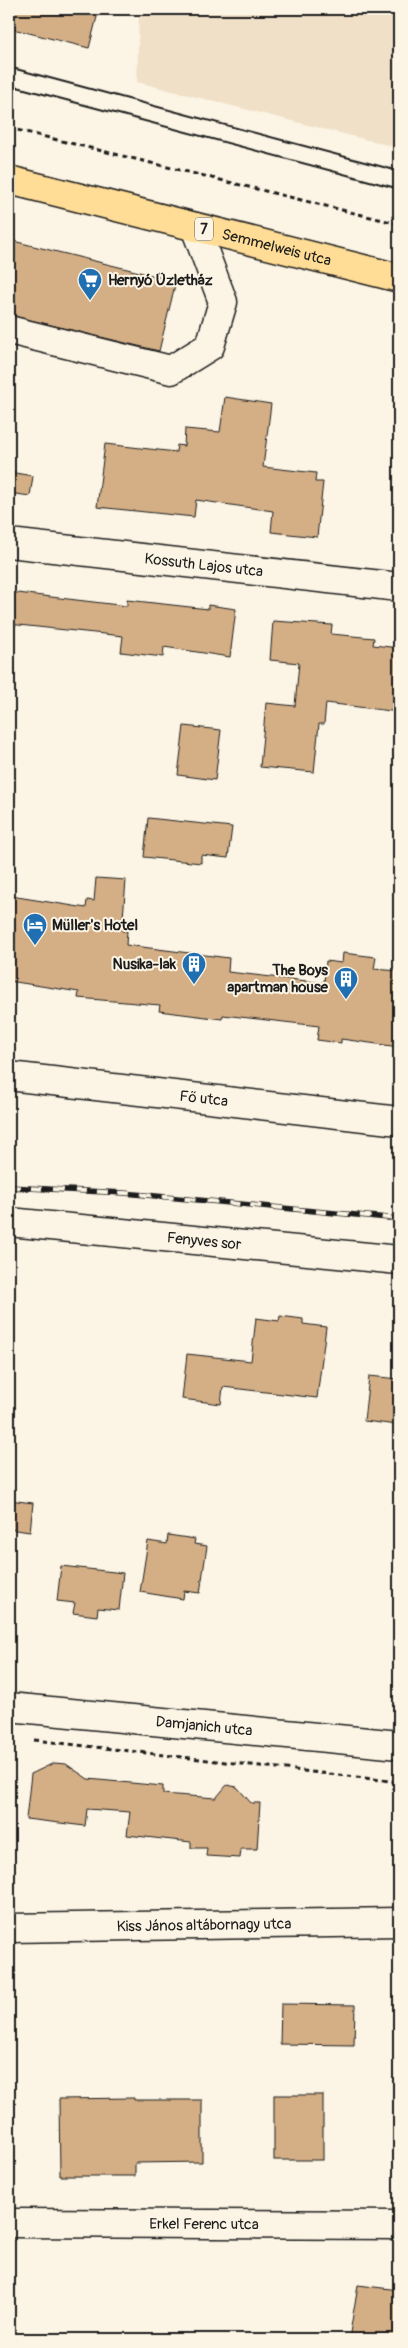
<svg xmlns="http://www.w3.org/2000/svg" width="408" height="2348" viewBox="0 0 408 2348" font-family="Pangolin,sans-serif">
<rect width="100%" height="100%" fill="#fcf5e5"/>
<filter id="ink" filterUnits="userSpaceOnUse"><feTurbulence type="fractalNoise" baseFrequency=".02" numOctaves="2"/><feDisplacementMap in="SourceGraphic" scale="10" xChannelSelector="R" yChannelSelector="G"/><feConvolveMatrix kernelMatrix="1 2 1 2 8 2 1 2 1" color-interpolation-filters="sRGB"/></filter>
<g filter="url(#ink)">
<polygon fill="#f0e0c8" points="139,9 399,9 399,148 137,82"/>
<g fill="#d4af86" stroke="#1c1c1c">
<polygon points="9,9 99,9 89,48 9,28"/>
<polygon points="9,240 176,281 159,351 9,315"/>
<polygon points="225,397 271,404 263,467 316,473 315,482 323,482 317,537 271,532 273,511 196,500 194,517 97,507 105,444 176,452 177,445 184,446 185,429 220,432"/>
<polygon points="9,472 33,476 30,496 9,493"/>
<polygon points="9,592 127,606 127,600 208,609 208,605 236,609 230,657 164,647 163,657 121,652 123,636 9,624"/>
<polygon points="273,621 332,625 331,634 374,638 373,645 399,648 399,712 326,703 324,724 319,724 314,772 260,767 266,703 295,706 299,663 270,660"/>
<polygon points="184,726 221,730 215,780 178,775"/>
<polygon points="148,818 232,827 228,858 201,855 201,863 144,857"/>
<polygon points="96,878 126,880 122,931 127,931 126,945 229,958 228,972 324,983 326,961 342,963 343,953 376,957 374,969 399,971 399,1047 341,1039 341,1043 317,1040 319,1026 223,1015 222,1019 159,1011 160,1005 78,998 79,992 9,981 9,912 11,896 86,908 87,900 94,901"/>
<polygon points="280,1316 303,1319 303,1324 326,1327 317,1398 223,1387 221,1404 182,1399 187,1354 251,1361 256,1318 279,1321"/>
<polygon points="369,1376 399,1379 398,1425 364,1421"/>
<polygon points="9,1500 33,1503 30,1532 9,1529"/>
<polygon points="168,1535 195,1539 194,1544 207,1546 200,1593 184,1591 183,1599 140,1592 148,1541 167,1544"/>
<polygon points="61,1566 123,1573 119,1610 98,1608 97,1616 73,1613 75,1603 57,1601"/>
<polygon points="54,1763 66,1764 88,1779 163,1786 163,1794 216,1798 227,1785 237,1787 251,1803 260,1803 257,1849 241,1849 240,1858 206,1856 207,1848 191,1848 191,1842 127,1835 130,1812 87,1809 85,1826 26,1819 31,1774"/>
<polygon points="281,2004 355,2005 354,2045 280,2044"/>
<rect x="274" y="2095" width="49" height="65"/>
<polygon points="134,2098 134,2100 202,2100 202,2162 135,2163 135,2176 60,2176 59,2099"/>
<polygon points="358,2285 399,2290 399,2339 349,2339"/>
</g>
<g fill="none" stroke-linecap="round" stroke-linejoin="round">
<defs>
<polyline id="service" points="9,76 399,180"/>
<g id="minor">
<polyline points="9,330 171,370 210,346 223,302 195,227"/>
<path id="s1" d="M9 543 399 587"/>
<path id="s2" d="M9 1076 399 1121"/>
<path id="s3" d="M9 1222 399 1260"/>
<path id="s4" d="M9 1707 399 1745"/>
<path id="s5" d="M9 1928 399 1922"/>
<path id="s6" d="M9 2223 399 2225"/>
</g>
<g id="primary">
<path id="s7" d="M9 180 399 278"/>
</g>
</defs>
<use href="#service" stroke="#1c1c1c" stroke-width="19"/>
<use href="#minor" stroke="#1c1c1c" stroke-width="31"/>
<use href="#primary" stroke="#1c1c1c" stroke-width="31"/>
<g stroke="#1c1c1c" stroke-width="3" stroke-dasharray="5 4" stroke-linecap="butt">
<polyline points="9,128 399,224"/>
<polyline points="34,1740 399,1782"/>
</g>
<use href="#service" stroke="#fcf5e5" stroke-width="15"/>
<use href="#minor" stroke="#fcf5e5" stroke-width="28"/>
<use href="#primary" stroke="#ffdd96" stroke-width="28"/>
<defs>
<polyline id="rail" points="9,1187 124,1193 399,1219"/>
</defs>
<use href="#rail" stroke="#1c1c1c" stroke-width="5.5"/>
<use href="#rail" stroke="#fcf5e5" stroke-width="4" stroke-dasharray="11" stroke-linecap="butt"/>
</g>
</g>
<defs>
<symbol id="supermarket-pin" viewBox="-11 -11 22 30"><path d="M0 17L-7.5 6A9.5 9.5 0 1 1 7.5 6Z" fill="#1f6fb2" stroke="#fcf5e5"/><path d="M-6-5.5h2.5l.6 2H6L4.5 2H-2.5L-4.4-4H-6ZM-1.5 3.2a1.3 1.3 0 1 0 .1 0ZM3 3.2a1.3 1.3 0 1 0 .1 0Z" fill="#fff"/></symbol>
<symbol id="hotel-pin" viewBox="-11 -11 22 30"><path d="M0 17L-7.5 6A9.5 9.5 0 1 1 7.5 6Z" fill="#1f6fb2" stroke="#fcf5e5"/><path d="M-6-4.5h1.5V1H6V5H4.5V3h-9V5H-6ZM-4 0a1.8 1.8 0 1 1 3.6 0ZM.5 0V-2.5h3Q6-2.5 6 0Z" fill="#fff"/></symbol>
<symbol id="building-pin" viewBox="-11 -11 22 30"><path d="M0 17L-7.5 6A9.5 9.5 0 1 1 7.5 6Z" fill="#1f6fb2" stroke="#fcf5e5"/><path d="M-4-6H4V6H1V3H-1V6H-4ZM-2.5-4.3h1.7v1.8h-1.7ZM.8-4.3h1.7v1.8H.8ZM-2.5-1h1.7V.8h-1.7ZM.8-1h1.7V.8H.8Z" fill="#fff"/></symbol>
</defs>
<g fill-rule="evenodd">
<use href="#supermarket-pin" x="76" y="266" width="28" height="38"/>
<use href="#hotel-pin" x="21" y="911" width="28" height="38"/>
<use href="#building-pin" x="180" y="950" width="28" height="38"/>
<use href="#building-pin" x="332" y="965" width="28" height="38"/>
</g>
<g text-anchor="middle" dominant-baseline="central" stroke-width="4" stroke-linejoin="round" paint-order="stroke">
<rect fill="#fcf5e5" stroke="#5f5d58" stroke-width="1" x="195" y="217.5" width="18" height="23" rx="4"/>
<g font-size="14" font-weight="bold" fill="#1c1c1c">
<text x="204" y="229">7</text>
</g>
<g font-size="15" fill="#1c1c1c" stroke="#fcf5e5">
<text stroke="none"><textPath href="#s7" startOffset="276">Semmelweis utca</textPath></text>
<text stroke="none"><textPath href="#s1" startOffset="196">Kossuth Lajos utca</textPath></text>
<text stroke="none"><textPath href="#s2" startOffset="196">Fő utca</textPath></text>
<text stroke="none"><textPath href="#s3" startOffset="196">Fenyves sor</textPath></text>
<text stroke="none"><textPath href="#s4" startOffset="196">Damjanich utca</textPath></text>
<text stroke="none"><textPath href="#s5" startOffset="195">Kiss János altábornagy utca</textPath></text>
<text stroke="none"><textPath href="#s6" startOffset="195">Erkel Ferenc utca</textPath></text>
</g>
<g font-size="15" font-weight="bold" fill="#1c1c1c" stroke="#fcf5e5" text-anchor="start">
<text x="108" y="280">Hernyó Üzletház</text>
<text x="52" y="925">Müller's Hotel</text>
<text x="176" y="964" text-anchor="end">Nusika-lak</text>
<text x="328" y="970" text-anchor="end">The Boys<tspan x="328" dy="17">apartman house</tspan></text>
</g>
</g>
<rect width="408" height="2348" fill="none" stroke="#fcf5e5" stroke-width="30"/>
<rect x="15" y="15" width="378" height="2318" fill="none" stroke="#1c1c1c" stroke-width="2" filter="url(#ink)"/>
</svg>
